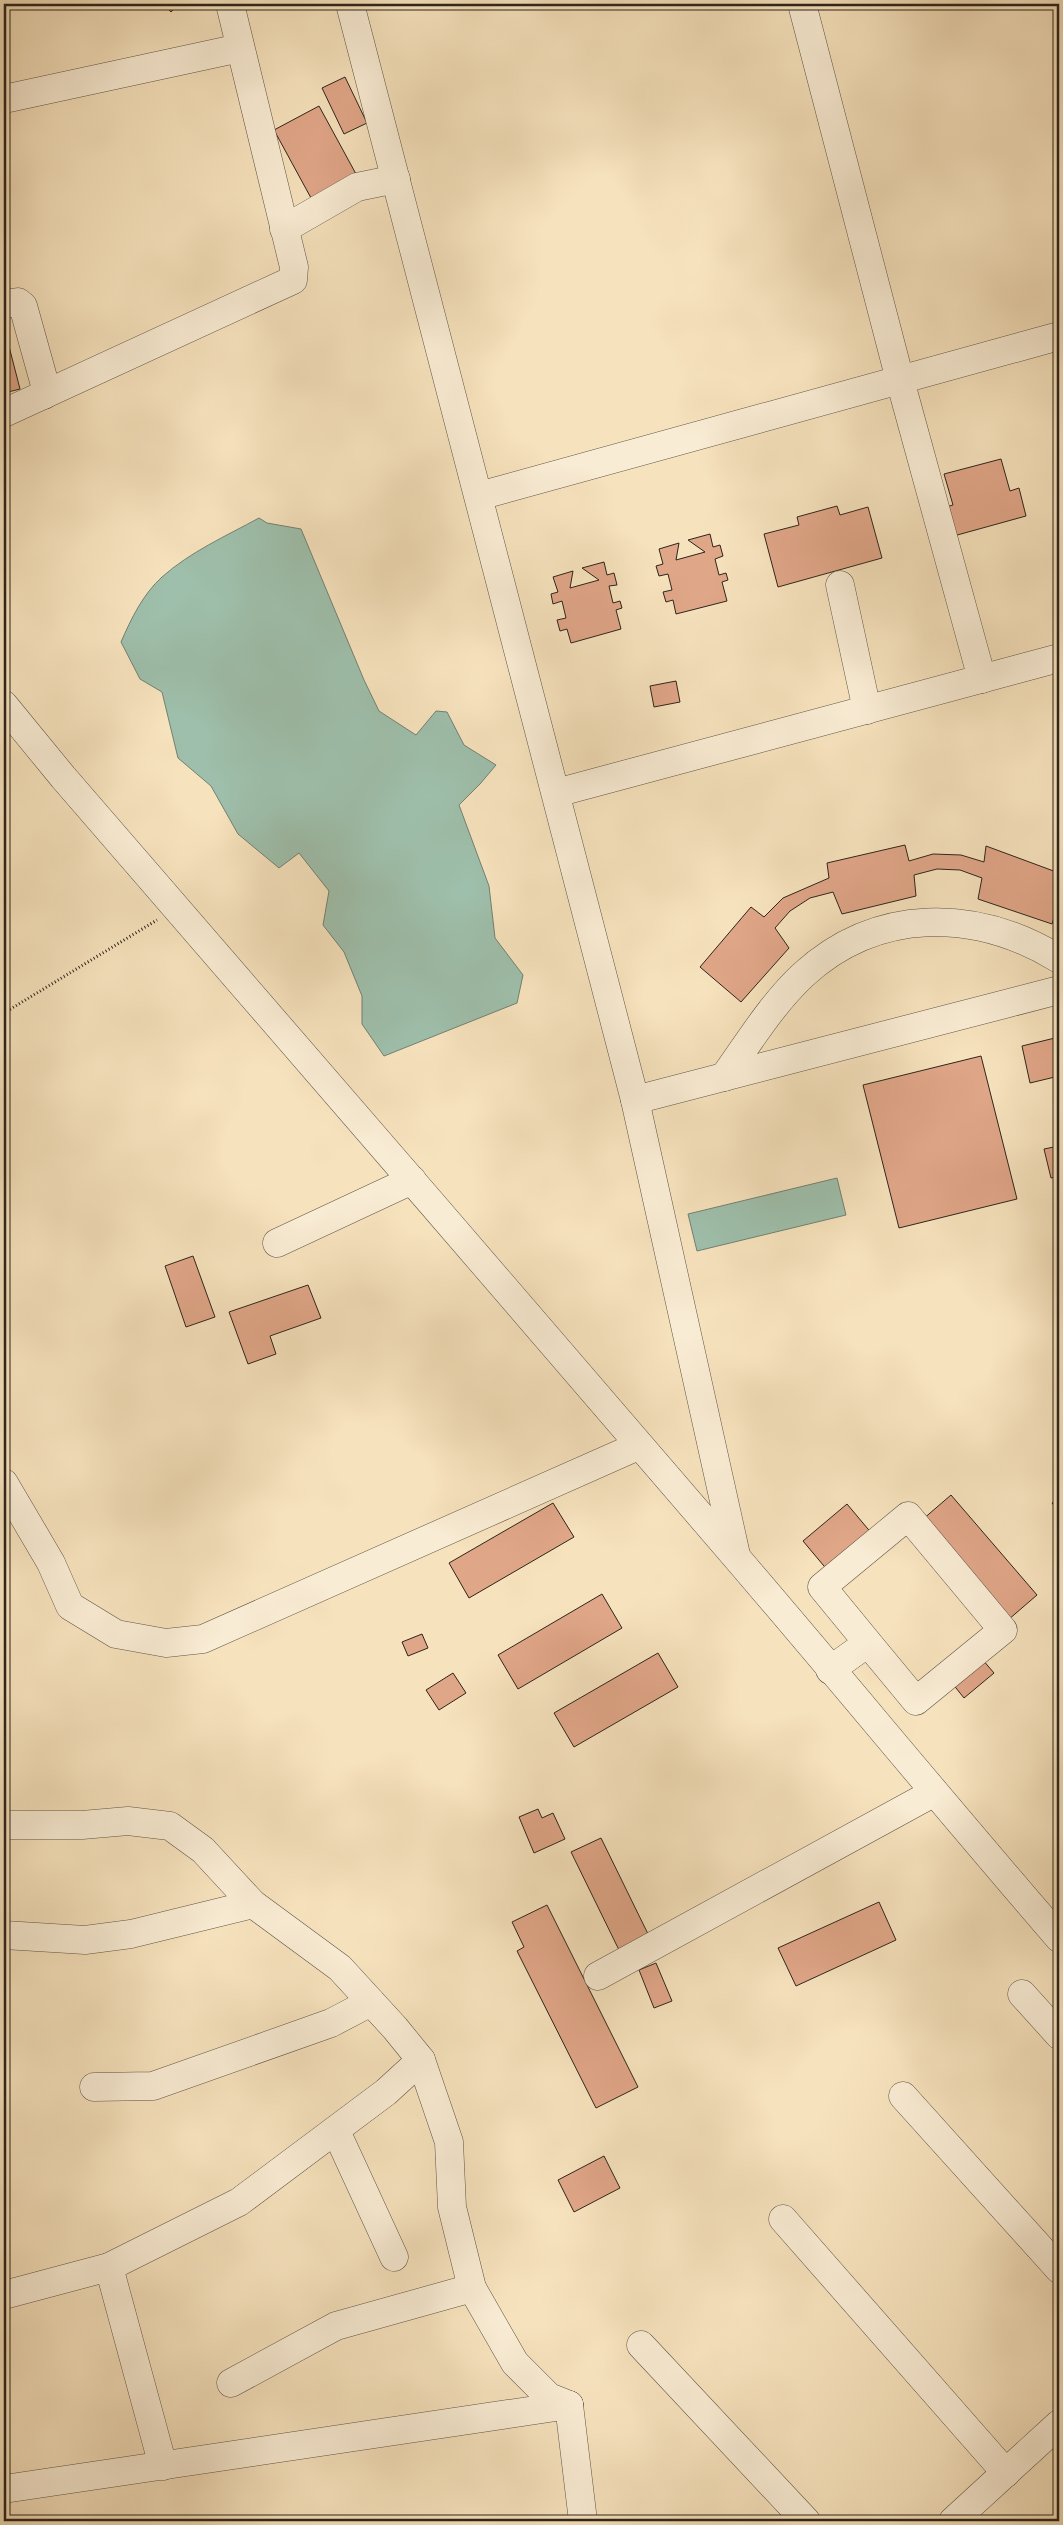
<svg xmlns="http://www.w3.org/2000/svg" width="1063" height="2525" viewBox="0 0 1063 2525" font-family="'Libre Bodoni',serif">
<rect width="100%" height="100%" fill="#f6e2bd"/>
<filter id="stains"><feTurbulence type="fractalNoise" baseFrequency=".004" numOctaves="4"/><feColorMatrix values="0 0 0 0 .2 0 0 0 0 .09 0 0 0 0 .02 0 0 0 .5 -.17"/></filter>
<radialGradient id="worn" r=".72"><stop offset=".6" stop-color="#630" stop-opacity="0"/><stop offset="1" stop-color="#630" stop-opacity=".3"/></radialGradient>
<g fill="#9ebfab" stroke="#718171">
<path d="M259 518 267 523 301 529 364 680 379 711 416 735 436 711 447 712 464 745 496 765 480 784 459 805 489 886 495 938 523 975 517 1003 384 1056 362 1024V996L344 952 323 925 329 891 299 853 279 868 238 834 211 786 178 758 162 692 140 679 121 642C131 619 143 594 162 577 190 552 226 536 259 518Z"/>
<polygon points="837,1178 846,1215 697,1251 688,1214"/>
</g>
<g fill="#e0a688" stroke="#2d251b">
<polygon points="163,4 179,4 171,12"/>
<polygon points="345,77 367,123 344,134 322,88"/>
<polygon points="319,106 356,174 311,198 274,130"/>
<polygon points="4,327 20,389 4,393"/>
<polygon points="1001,459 1010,491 1019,488 1026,516 950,537 942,508 953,505 944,474"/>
<polygon points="837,506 840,515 868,507 882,558 778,587 764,534 799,525 797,517"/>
<polygon points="710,534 713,547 720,545 723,556 715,559 719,575 726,573 728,580 722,582 727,601 676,614 673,600 666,602 663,592 672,590 668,574 659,576 656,566 663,564 659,549 679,543 676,560 705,552 688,540"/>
<polygon points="604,562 607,575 614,573 617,585 609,586 613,603 620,601 622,608 616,610 621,629 571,643 567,629 560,631 557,620 566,618 562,601 553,604 551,594 558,592 553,577 573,571 570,588 599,580 582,568"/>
<polygon points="676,681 680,702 654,707 650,686"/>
<polygon points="905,845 909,861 933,854 961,855 984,862 986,846 1059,873 1059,902 1052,924 978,899 982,878 960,870 937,869 914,875 916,896 842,914 833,892 810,898 790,911 775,928 789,948 741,1002 700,967 751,907 764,917 783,898 829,878 827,863"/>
<polygon points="1059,1037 1059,1076 1030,1083 1022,1046"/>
<polygon points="981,1056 1017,1199 899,1228 863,1085"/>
<polygon points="1059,1146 1059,1176 1051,1178 1044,1149"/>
<polygon points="193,1256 215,1317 186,1327 165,1266"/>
<polygon points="308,1285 321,1318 270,1336 276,1354 248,1364 229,1312"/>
<polygon points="951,1495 1037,1595 1008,1620 922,1520"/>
<polygon points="1059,1498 1059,1512 1052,1503"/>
<polygon points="553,1503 574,1537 469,1598 449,1563"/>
<polygon points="847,1504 873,1535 829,1572 803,1541"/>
<polygon points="602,1594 622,1628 518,1689 498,1655"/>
<polygon points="422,1634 428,1648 408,1656 402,1642"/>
<polygon points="658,1653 678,1687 574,1747 554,1713"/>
<polygon points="982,1659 994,1673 964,1698 952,1683"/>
<polygon points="453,1673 466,1693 439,1710 426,1690"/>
<polygon points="538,1809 542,1818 553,1813 565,1839 534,1853 519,1817"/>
<polygon points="601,1838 649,1936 619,1950 571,1852"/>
<polygon points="879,1902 896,1940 796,1986 778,1948"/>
<polygon points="547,1905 638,2087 596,2108 517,1951 524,1947 512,1922"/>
<polygon points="656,1963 672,2001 654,2008 639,1970"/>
<polygon points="604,2156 620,2188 574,2212 558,2180"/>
</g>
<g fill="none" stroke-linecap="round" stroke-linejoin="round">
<defs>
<g id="minor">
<polyline points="350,4 635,1100 736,1555"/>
<polyline points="802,4 900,380 982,679"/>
<polyline points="4,99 240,48"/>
<polyline points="284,229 357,187 396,179"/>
<polyline points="4,304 18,302 23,306 45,385 44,395"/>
<polyline points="4,413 293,280 294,267 230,4"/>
<polyline points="479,496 1059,336"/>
<polyline points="840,585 867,710"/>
<path d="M4 705 63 777C287 1037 513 1296 736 1557 844 1683 950 1812 1059 1938"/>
<polyline points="556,793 1059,658"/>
<path d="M724 1077C749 1042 772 1004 803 975 877 907 976 908 1059 959"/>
<polyline points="635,1100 1059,990"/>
<polyline points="277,1243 412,1180"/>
<polyline points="4,1483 51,1563 70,1606 116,1634 166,1643 203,1639 638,1446"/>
<polyline points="830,1670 868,1643 916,1701 1003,1630 908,1516 822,1587 868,1643"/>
<polyline points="4,1825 82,1825 128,1821 170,1826 203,1850 253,1904 340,1968 395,2028 421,2060 449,2142 452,2207 472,2288 515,2363 549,2397 569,2405"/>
<polyline points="4,1935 85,1940 131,1934 253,1904"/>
<polyline points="598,1976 933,1793"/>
<polyline points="1022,1994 1059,2035"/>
<polyline points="94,2087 153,2086 331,2023 371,2002"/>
<polyline points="903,2096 1059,2269"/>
<polyline points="336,2131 394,2257"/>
<polyline points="783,2219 1006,2473"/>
<polyline points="109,2267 163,2466"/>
<polyline points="4,2295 109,2267 239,2202 386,2092 421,2060"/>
<polyline points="641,2345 806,2521"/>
<polyline points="231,2383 336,2326 472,2288"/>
<polyline points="569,2405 583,2521"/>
<polyline points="4,2489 569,2405"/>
<polyline points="953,2521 1059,2424"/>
</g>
</defs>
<use href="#minor" stroke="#5f5444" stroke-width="29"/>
<polyline stroke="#2d251b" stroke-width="3" stroke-dasharray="1 2.5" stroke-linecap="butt" points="4,1013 157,920"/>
<use href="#minor" stroke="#f9ecd4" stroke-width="28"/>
</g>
<rect width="1063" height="2525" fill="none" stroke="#f6e2bd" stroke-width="20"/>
<rect x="5" y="5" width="1053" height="2515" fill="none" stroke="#2d251b" stroke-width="2.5"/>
<rect x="10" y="10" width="1043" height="2505" fill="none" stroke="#2d251b"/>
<rect width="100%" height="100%" filter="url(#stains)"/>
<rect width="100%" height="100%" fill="url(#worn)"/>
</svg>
